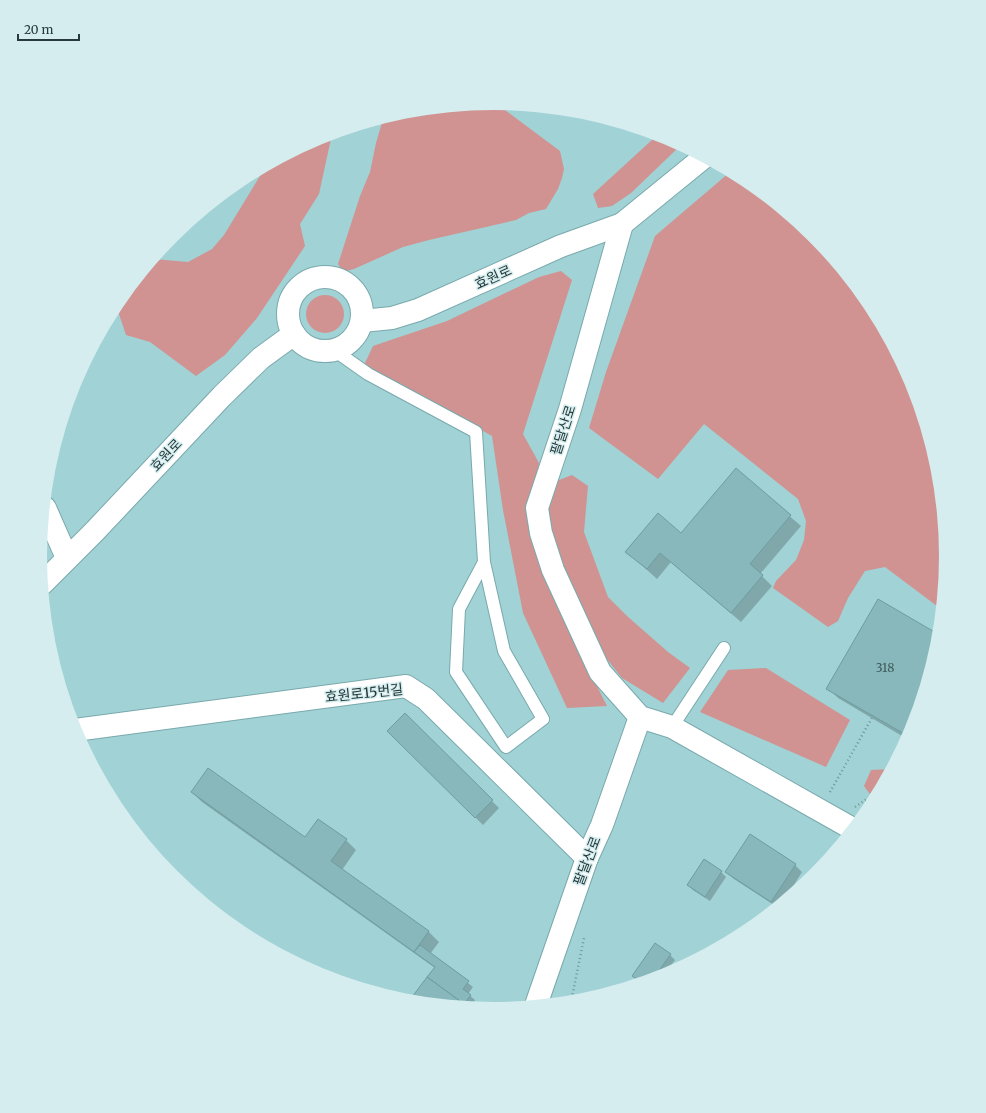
<svg xmlns="http://www.w3.org/2000/svg" width="986" height="1113" viewBox="0 0 986 1113" font-family="Merriweather,'Noto Sans KR',serif">
<rect width="100%" height="100%" fill="#a1d2d5"/>
<g fill="#d09391">
<polygon points="493,104 497,104 560,151 564,169 562,178 558,189 546,209 529,213 516,220 429,240 403,247 354,269 343,272 338,264 360,196 370,172 376,143 383,119 405,112"/>
<polygon points="332,134 319,194 300,224 305,246 257,318 225,355 196,376 150,342 126,335 116,305 154,259 188,262 212,249 224,235 266,166 320,138"/>
<polygon points="656,135 667,138 680,146 631,193 612,206 598,208 593,194 653,139"/>
<polygon points="730,172 745,180 813,236 870,305 912,383 937,468 946,557 941,609 885,567 865,571 848,598 838,621 828,627 773,588 776,581 796,560 804,540 806,521 798,499 704,424 658,479 589,428 606,372 655,236"/>
<polygon points="561,271 572,280 523,434 539,463 530,524 561,615 607,706 567,708 523,613 503,510 492,436 364,365 373,346 447,321 539,277"/>
<circle cx="325" cy="314" r="19"/>
<polygon points="572,475 588,486 584,532 608,597 627,616 668,652 690,668 663,703 622,678 594,643 570,591 541,507 549,484"/>
<polygon points="766,668 850,720 826,767 700,712 728,670"/>
<polygon points="891,769 874,800 864,786 871,770"/>
</g>
<g fill="#0003">
<polygon points="736,470 801,526 760,574 772,586 741,622 671,562 657,579 626,551 682,534"/>
<polygon points="879,600 938,635 937,645 911,730 907,739 838,698 828,688"/>
<polygon points="405,715 499,808 483,825 388,731"/>
<polygon points="192,792 305,839 318,820 346,840 356,850 342,870 429,932 439,942 430,954 473,987 468,994 475,1000 470,1007 411,1001 435,968 202,802"/>
<polygon points="795,865 802,872 784,901 768,914 774,905 734,879 726,872"/>
<polygon points="721,872 726,877 710,901 693,890 688,885"/>
<polygon points="670,955 675,960 663,976 641,983 633,976"/>
</g>
<g fill="#88b8bb" stroke="#6d9da0">
<polygon points="736,468 791,515 750,564 763,575 731,613 660,553 647,569 625,552 658,513 681,533"/>
<polygon points="878,599 938,634 937,645 911,730 908,736 826,689"/>
<polygon points="405,713 493,800 475,818 387,731"/>
<polygon points="208,768 305,837 318,819 347,839 331,861 429,931 414,952 191,792"/>
<polygon points="750,834 796,864 771,902 725,872"/>
<polygon points="704,859 722,871 705,897 687,885"/>
<polygon points="655,943 671,954 653,979 642,982 632,976"/>
<polygon points="420,945 469,981 463,989 471,995 464,1004 427,977 435,967 414,952"/>
<polygon points="427,977 464,1004 468,1007 409,1001"/>
</g>
<g fill="none" stroke-linecap="round" stroke-linejoin="round">
<defs>
<g id="service">
<polyline points="334,350 368,374 476,432 484,562 504,651 543,719 506,747 456,672 459,609 484,562"/>
<polyline points="672,727 724,648"/>
</g>
<g id="minor">
<polyline points="622,224 570,409 537,508 541,533 553,570 600,672 640,717 672,727 853,829"/>
<polyline points="45,508 67,558"/>
<polyline points="75,730 406,686 426,699 587,858"/>
<polyline points="536,1005 587,858 602,825 640,717"/>
</g>
<g id="tertiary">
<circle cx="325" cy="314" r="37"/>
<polyline points="362,321 392,318 418,310 561,246 622,224 703,158"/>
<polyline points="43,583 95,531 222,396 261,358 294,334"/>
</g>
</defs>
<use href="#service" stroke="#79a9ac" stroke-width="14"/>
<use href="#minor" stroke="#79a9ac" stroke-width="24"/>
<use href="#tertiary" stroke="#79a9ac" stroke-width="24"/>
<g stroke="#719799" stroke-width="2.5" stroke-dasharray="1 3" stroke-linecap="butt">
<polyline points="830,792 873,716"/>
<polyline points="855,807 879,791"/>
<polyline points="571,1002 584,938"/>
</g>
<use href="#service" stroke="#fff" stroke-width="12"/>
<use href="#minor" stroke="#fff" stroke-width="22"/>
<use href="#tertiary" stroke="#fff" stroke-width="22"/>
</g>
<g text-anchor="middle" dominant-baseline="central" stroke-width="3" stroke-linejoin="round" paint-order="stroke">
<g font-size="12" fill="#3e5a5b">
<text x="885" y="667">318</text>
</g>
<g font-size="14" fill="#263a3b" stroke="#d5edef">
<text transform="translate(493 277) rotate(-24)">효원로</text>
<text transform="translate(563 430) rotate(-72)">팔달산로</text>
<text transform="translate(166 455) rotate(-47)">효원로</text>
<text transform="translate(364 693) rotate(-6)">효원로15번길</text>
<text transform="translate(587 861) rotate(-69)">팔달산로</text>
</g>
</g>
<path d="M0 0H986V1113H0ZM47 556a446 446 0 1 1 892 0a446 446 0 1 1-892 0Z" fill="#d5edef" fill-rule="evenodd"/>
<path d="M18 34v6h61v-6" fill="none" stroke="#263a3b" stroke-width="2"/>
<text x="24" y="34" font-size="12" fill="#263a3b" stroke="#d5edef" stroke-width="3" paint-order="stroke">20 m</text>
</svg>
